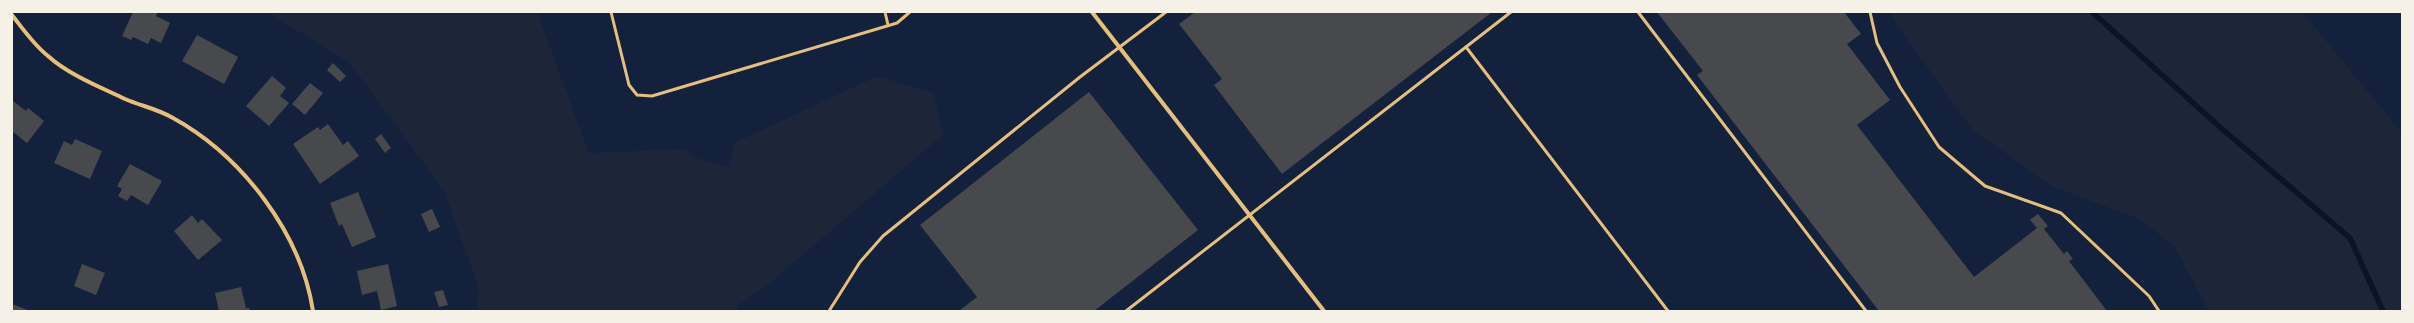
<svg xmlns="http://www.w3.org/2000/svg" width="2414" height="323" viewBox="0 0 2414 323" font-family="Mulish,sans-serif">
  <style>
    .green { fill: #1d2539 }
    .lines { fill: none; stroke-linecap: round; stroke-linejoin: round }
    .stream { stroke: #0b132b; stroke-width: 5.5 }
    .building { fill: #48494c }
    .service { stroke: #e5c07b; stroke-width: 3 }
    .minor { stroke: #e5c07b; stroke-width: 4 }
  </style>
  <rect width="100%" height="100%" fill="#14213d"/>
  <g class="green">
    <path d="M267,12H537L589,153L685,149L696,158L729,168L734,143L877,76L934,93L943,135L772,281L736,307L738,311H477L478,286L444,191L350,63Z"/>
    <path d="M1891,12H2306L2304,14L2402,133V311H2209L2174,246L2139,219L2051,186L1972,129L1893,20Z"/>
  </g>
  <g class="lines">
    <path class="stream" d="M2092,12L2221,128L2350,238L2383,311"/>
  </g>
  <g class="building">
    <path d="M133,12H158L156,16L170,23L161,43L151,38L148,44L133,37L131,40L122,36Z"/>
    <path d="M1195,12H1492L1282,174L1214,85L1222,79L1179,24Z"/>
    <path d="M1657,12H1844L1861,34L1847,44L1890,100L1857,125L1974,277L2037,228L2030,220L2038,214L2048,226L2044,229L2064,254L2067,251L2073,259L2069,261L2107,311H1879L1697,75L1703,71Z"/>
    <path d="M197,35L238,57L224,84L182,61Z"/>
    <path d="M333,63L346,76L340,82L327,70Z"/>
    <path d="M272,76L286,88L280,96L289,103L269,126L246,106Z"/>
    <path d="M310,83L323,93L305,115L292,104Z"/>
    <path d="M1089,92L1198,230L1094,311H959L977,297L920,225Z"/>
    <path d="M13,101L26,111L28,108L44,121L27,143L12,131Z"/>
    <path d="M328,124L343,145L348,141L359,156L320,184L293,144L318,127L320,130Z"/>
    <path d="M381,134L391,148L385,153L375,139Z"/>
    <path d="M75,139L102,151L90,179L54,163L64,141L72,145Z"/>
    <path d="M130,164L162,181L148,205L131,195L127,201L118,196L122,189L117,186Z"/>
    <path d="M358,192L376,237L352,247L342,224L339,226L330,203Z"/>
    <path d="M432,209L440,227L429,232L421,214Z"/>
    <path d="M192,215L198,223L202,219L222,240L198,260L174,231Z"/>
    <path d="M82,264L105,273L96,295L74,286Z"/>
    <path d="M388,264L397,306L381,310L377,291L362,295L357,271Z"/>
    <path d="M241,287L246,308H249L250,311H219L215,293Z"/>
    <path d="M443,290L448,305L439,307L434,292Z"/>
    <path d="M12,304L30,311H12Z"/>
  </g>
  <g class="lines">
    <g class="service">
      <path d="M611,12L629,85L637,95L652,96L897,23L910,12"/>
      <path d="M885,12L888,25"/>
      <path d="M1638,12L1866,311"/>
      <path d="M1870,12L1877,43L1900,87L1939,147L1985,186L2061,213L2149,296L2159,311"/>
      <path d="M1466,47L1668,311"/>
      <path d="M829,311L860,262L883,236L1080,77L1166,12"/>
      <path d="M1126,311L1511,12"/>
    </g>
    <g class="minor">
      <path d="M1092,12L1324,311"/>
      <path d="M12,15C23,29 34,45 48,56C69,75 100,87 125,99C141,106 158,109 173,118C242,156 301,233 313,311"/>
    </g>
  </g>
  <rect width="2414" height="323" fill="none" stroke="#f6f1e7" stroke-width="26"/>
</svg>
